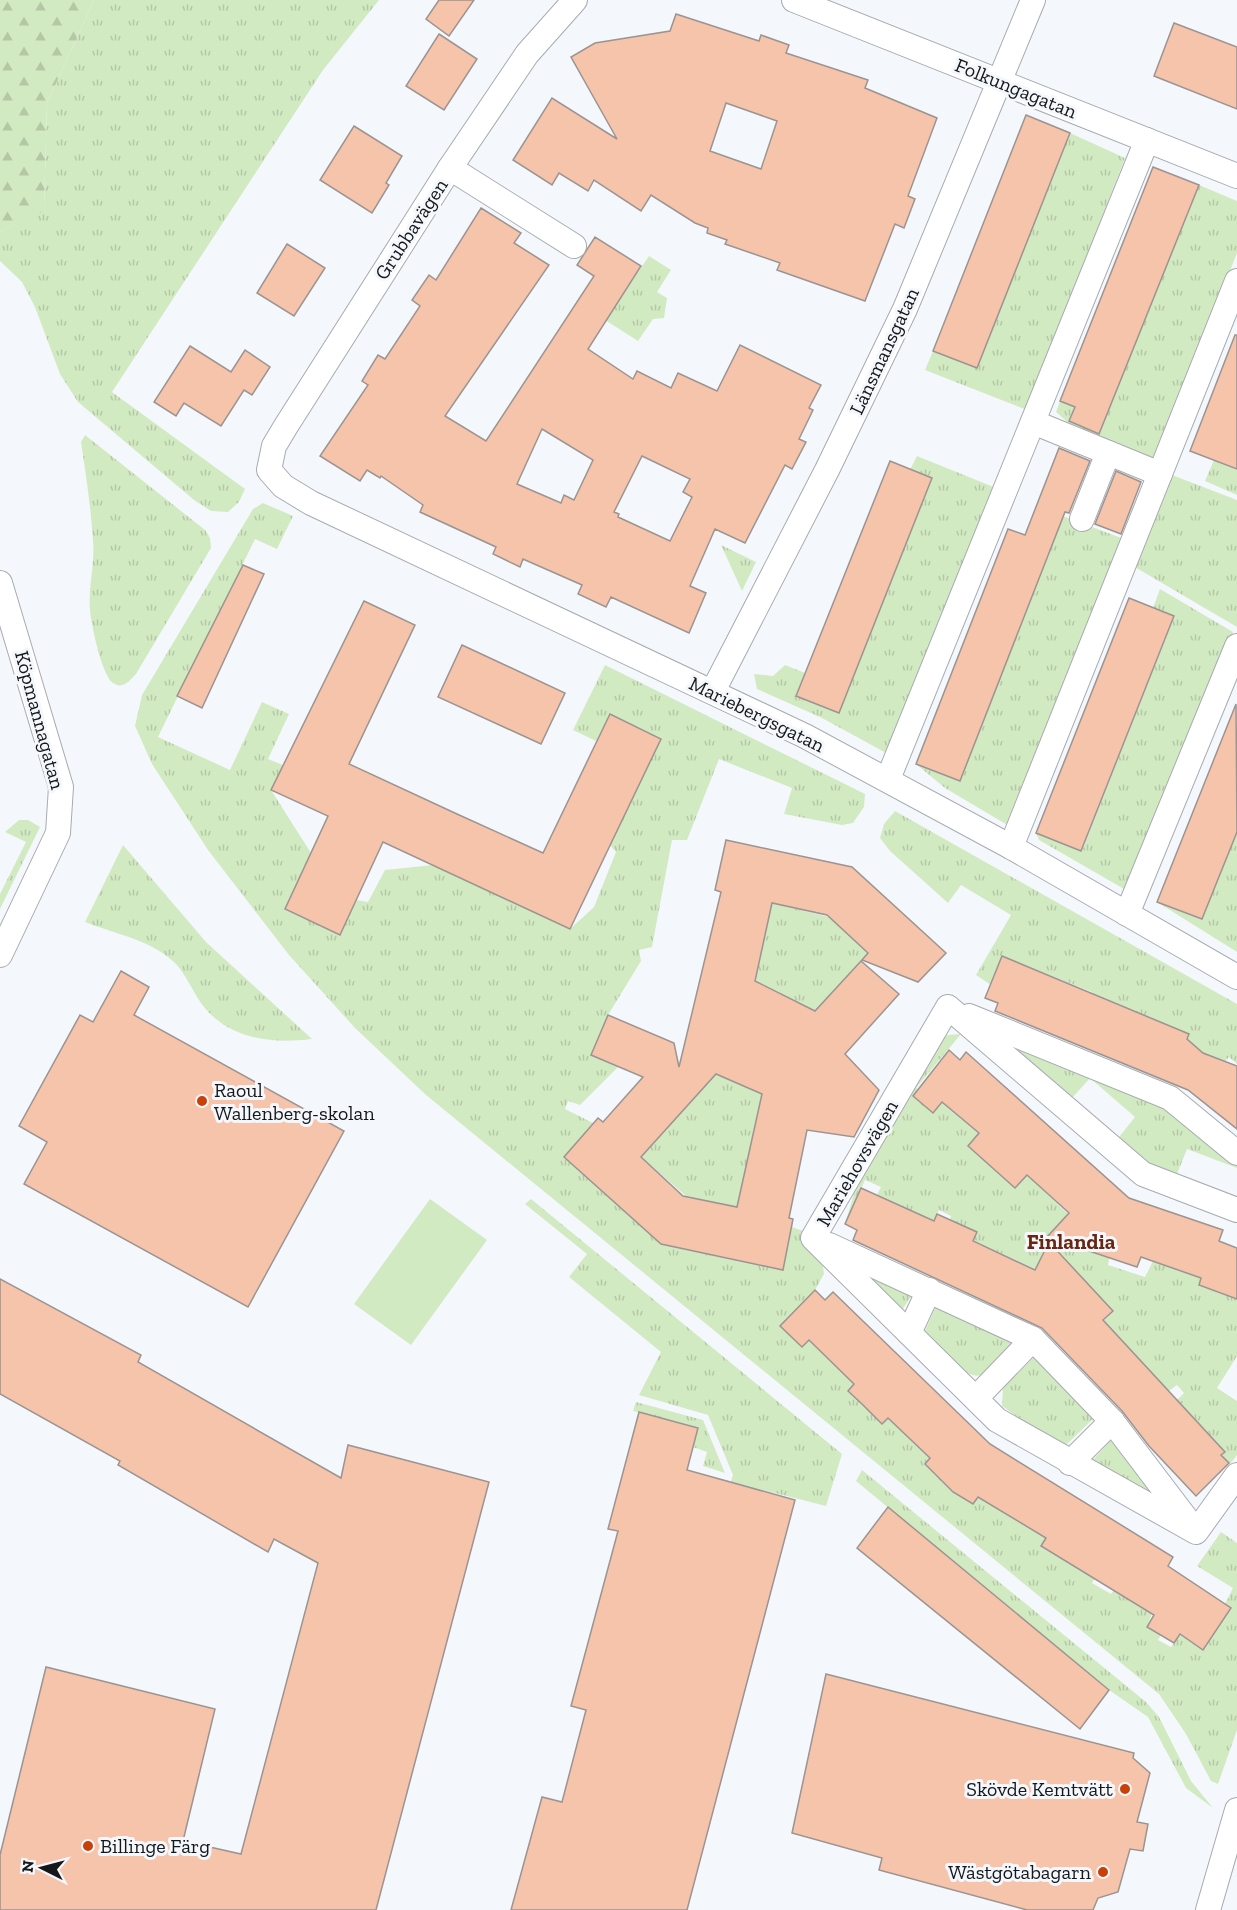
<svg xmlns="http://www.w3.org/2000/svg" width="1237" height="1910" viewBox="0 0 1237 1910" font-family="'Zilla Slab',serif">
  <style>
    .grass { fill: url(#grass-tufts) }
    .forest { fill: url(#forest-firs) }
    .pitch { fill: #d2eac2 }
    .building { fill: #f6c3ab; stroke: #9b9491; stroke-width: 1.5; fill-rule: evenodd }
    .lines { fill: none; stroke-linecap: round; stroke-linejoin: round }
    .street-casing { stroke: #a7abb0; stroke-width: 26 }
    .street { stroke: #fff; stroke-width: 24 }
    .poi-dot { fill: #c74108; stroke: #f4f8fd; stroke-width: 2 }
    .labels { text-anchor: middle; stroke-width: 6; stroke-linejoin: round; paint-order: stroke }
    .street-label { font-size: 20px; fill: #161719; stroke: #f4f8fd }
    .poi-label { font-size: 20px; fill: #161719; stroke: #f4f8fd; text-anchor: start }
    .neighbourhood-label { font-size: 21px; font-weight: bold; fill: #692711; stroke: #f4f8fd }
  </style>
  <defs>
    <pattern id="grass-tufts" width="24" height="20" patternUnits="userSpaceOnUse" patternTransform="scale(1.5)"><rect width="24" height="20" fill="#d2eac2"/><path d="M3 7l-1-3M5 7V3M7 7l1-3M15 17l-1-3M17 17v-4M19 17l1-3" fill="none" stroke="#b4c8a6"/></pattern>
    <pattern id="forest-firs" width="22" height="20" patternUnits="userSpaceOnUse" patternTransform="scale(1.5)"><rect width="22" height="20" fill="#d2eac2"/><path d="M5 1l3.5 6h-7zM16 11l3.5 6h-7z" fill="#b4c8a6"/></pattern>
  </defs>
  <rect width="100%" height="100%" fill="#f4f8fd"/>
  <g class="grass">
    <path d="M94,0H379L323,70L112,392L245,489L239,502L228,512L211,511L194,500L78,402L60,374L35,307L22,282L0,261V232L44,210L47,103Z"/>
    <path d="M1070,133L1125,158L1027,410L925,370L933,351L977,368Z"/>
    <path d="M1199,185L1237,201V253L1156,460L1073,427L1056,412L1060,401L1105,419Z"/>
    <path d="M649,256L671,270L657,292L667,298L664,318L653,319L638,341L605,320Z"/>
    <path d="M85,435L205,530L210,538L211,548L136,674C130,680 123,690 113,683C102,676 91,624 90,610C88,587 95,564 93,542C91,508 86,475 81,442Z"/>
    <path d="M917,456L996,488L888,754L822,718L757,689L754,674L773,676L785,665L805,673Z"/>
    <path d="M1237,457V495L1205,481L1214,460L1233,468Z"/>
    <path d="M1172,475L1237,500V627L1133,566Z"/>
    <path d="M263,503L293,516L277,549L255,539L158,737L230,770L262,702L289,714L268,759L283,765L271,790L311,853L286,909L340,935L356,900L368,902L385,870L433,865L570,929L594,907L616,852L610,845V714L596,741L573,730L605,665L865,794L864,807L853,823L842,825L784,814L792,788L719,759L687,840H672L652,947L639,950L641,961L608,1015L591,1055L618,1067L580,1105L568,1101L565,1109L593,1123L646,1230L675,1247L783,1270L792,1227L809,1233L803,1245L822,1259L824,1274L815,1290L809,1340L854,1384L862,1404L882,1423L888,1418L930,1458L925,1465L945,1484L978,1497L1046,1538L1041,1547L1073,1565L1099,1572L1092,1583L1111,1594L1118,1584L1152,1613L1147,1627L1161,1635L1158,1640L1171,1647L1180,1634L1204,1649L1231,1608L1225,1604L1233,1588L1197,1566L1221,1532L1237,1543V1730L1218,1784L1211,1781L1186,1734L1159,1694L426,1095L355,1028L289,955L208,850L152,764L135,726L142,695L253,509Z"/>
    <path d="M1044,509L1124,539L1009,826L945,788L916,764L960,781L1052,546Z"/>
    <path d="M721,545L756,562L742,591Z"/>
    <path d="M1160,589L1233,632L1131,893L1039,840L1036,833L1082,851L1174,617L1153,608Z"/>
    <path d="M895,811L1237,1004V1064L1229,1057L1221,1067L1184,1045L1188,1034L1086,1008L1092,992L1002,956L991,985L976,975L1011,915L961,885L948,903L890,851L880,838L884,824Z"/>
    <path d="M19,820H28L40,827L0,909V894L26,842L5,832Z"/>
    <path d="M1237,831V952L1157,902L1202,919Z"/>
    <path d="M123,845L206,942L312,1039C270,1044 227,1039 201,1003C192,990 186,975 176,964C152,940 115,934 85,922Z"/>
    <path d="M772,903L829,917L868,953L793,1035L795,1001L774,990L748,1013Z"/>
    <path d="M961,1034L916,1088L928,1098L933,1113L942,1102L979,1133L968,1146L1027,1175L1110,1254L1108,1265L1145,1277L1153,1261L1201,1278L1199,1286L1232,1297L1237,1291V1356L1217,1388L1237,1401V1455L1230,1464L1221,1455L1225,1451L1177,1400L1184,1393L1177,1385L1169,1391L1103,1321L1113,1311L1101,1298L973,1241L977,1232L950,1220L951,1216L939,1210L934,1221L877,1195L881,1187L865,1180L845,1224L859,1177L936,1042L948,1035Z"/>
    <path d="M1005,1039L1171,1105L1237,1157V1168L1187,1149L1177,1174L1145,1163L1119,1137L1135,1117L1090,1078L1073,1097Z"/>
    <path d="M716,1074L762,1094L737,1207L686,1196L641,1157Z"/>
    <path d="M531,1199L842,1454L826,1506L731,1482L733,1475L708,1415L639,1395L661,1352L569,1277L587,1254L525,1204Z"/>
    <path d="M854,1265L914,1292L902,1310Z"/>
    <path d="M938,1302L1017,1339C1007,1350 996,1368 984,1374C966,1384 936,1346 924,1333Z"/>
    <path d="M1035,1356L1093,1419L1067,1444L1052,1442L1002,1406L1003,1388Z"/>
    <path d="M636,1402L703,1420L725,1473L703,1466L707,1452L693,1447L698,1428L633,1411Z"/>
    <path d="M1114,1437L1159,1502L1091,1462Z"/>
    <path d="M862,1470L1146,1702L1159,1717L1191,1781L1213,1808L1186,1788L1148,1717L1109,1690L856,1481Z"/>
  </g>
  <path class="forest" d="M0,0H94L47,103L44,211L0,232Z"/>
  <path class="pitch" d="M430,1199L487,1240L411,1345L354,1304Z"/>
  <g class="building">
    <path d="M439,0H474L449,36L426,19Z"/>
    <path d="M676,14L759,41L761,35L789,45L786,53L868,80L865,88L937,118L908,196L915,199L904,228L895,224L865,301L777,270L780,263L725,244L727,240L707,233L708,228L695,223L651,195L641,211L594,180L588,191L559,173L552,185L513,160L552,98L617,139L571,57L595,43L670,31ZM726,103L777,121L761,169L710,151Z"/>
    <path d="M1174,23L1237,47V109L1154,76Z"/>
    <path d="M439,34L477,59L444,110L406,86Z"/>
    <path d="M1026,115L1070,133L977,368L933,351Z"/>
    <path d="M354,126L402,156L386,183L389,185L372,213L320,180Z"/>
    <path d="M1153,167L1199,185L1099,434L1069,421L1075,407L1060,401Z"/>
    <path d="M481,208L521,233L514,243L549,265L445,416L486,441L594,276L577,265L595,237L641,266L588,349L633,379L637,371L671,388L678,373L717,391L740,345L821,385L809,408L813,410L799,439L806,442L792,469L785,465L745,543L715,529L690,586L706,593L689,633L611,597L606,607L578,594L582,585L523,559L520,567L493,554L496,547L420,512L423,505L381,476L380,478L367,470L360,481L320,456L368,385L362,381L378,355L385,359L420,306L412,300L429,275L436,280ZM542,429L593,460L574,500L564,495L561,503L517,484ZM642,456L690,479L683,492L692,497L670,541L618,517L619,514L614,512Z"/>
    <path d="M287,244L325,268L294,316L257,293Z"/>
    <path d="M1235,335H1237V469L1190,451Z"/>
    <path d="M190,346L231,372L245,350L270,367L252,395L244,390L221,426L184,403L176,416L154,402Z"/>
    <path d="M1059,448L1090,461L1069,513L1065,512L960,781L916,764L1008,529L1025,535Z"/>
    <path d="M890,461L932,478L839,713L796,696Z"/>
    <path d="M1116,471L1141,482L1121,534L1095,524Z"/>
    <path d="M243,565L264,574L202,708L177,696Z"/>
    <path d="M1129,598L1174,616L1081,851L1036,833Z"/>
    <path d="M364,601L415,625L349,764L457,814L543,853L610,714L661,739L570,929L383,842L340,935L285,909L328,816L271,790Z"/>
    <path d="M462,645L565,693L541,744L438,697Z"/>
    <path d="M1236,704L1237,832L1202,919L1157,902Z"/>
    <path d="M726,840L852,867L946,953L918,982L862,960L868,953L827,915L772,903L755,981L815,1011L861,961L899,994L845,1054L879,1090L854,1137L807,1130L789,1218L793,1219L783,1270L661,1244L564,1157L598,1118L603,1122L643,1077L591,1055L608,1015L674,1043L679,1067L721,892L715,890ZM716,1074L762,1094L737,1207L683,1196L641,1157Z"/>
    <path d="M1002,956L1189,1034L1187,1039L1203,1053L1237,1066V1129L1188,1090L995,1011L998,1003L985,998Z"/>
    <path d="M121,971L149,987L134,1015L344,1131L248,1307L24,1184L47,1142L19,1126L80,1015L93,1022Z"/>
    <path d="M949,1050L960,1060L966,1052L1129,1198L1223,1230L1219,1241L1237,1248V1299L1199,1285L1201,1278L1141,1257L1137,1267L1047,1237L1069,1213L1027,1175L1015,1188L968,1146L979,1133L942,1102L933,1113L913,1096Z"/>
    <path d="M861,1188L934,1221L937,1214L977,1232L973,1241L1035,1270L1049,1242L1113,1311L1103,1320L1225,1452L1221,1455L1229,1463L1196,1496L1149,1446L1122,1411L1042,1328L853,1240L857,1230L845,1224Z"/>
    <path d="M0,1279L141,1355L138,1362L341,1478L348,1445L489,1482L376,1910H0V1855L46,1667L215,1709L183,1841L241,1854L318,1563L274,1539L268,1552L118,1465L120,1461L0,1394Z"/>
    <path d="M815,1290L825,1300L833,1292L990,1444L1173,1557L1168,1566L1231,1608L1203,1650L1180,1634L1174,1643L1147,1627L1154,1615L1041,1546L1046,1538L978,1497L973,1504L953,1492L925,1464L930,1458L888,1418L882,1424L862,1404L848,1391L854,1384L809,1340L802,1347L780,1326Z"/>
    <path d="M639,1412L698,1428L687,1470L795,1500L687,1910H511L542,1797L562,1802L586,1710L571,1706L618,1531L608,1529Z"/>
    <path d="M888,1507L1109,1690L1080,1729L857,1548Z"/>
    <path d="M826,1674L1134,1753L1133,1758L1150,1773L1137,1822L1148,1824L1143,1851L1130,1849L1118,1892L1098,1898L1093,1910H1027L879,1870L882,1858L792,1833Z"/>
  </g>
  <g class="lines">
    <g class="street-casing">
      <g id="street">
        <path d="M575,0L527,54L450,168L286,426L274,446L269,470L283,486L311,503L805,736L1011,847L1237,977"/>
        <path d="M794,0L1237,176"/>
        <path d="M450,168L574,246"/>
        <path d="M1033,422L1160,474"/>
        <path d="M1082,519L1108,453"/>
        <path d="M0,583L61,787L58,833L0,955"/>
        <path d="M713,691L827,470L905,309L1033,0"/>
        <path d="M888,779L1147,140"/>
        <path d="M1011,847L1237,281"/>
        <path d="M1127,914L1237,646"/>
        <path d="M969,1016L1170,1098L1237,1153"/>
        <path d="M1237,1210L1143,1174L948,1007L813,1238L997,1420L1196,1532L1237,1475"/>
        <path d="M829,1245L1033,1339L1112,1421L1191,1525"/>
        <path d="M909,1333L929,1290"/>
        <path d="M977,1397L1033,1339"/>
        <path d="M1070,1463L1112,1421"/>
        <path d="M1208,1910L1237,1810"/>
      </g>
    </g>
    <use href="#street" class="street"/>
  </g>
  <g class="poi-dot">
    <circle cx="202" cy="1101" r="6"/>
    <circle cx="1125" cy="1789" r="6"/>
    <circle cx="88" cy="1846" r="6"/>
    <circle cx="1103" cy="1872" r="6"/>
  </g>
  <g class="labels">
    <g class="street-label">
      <text transform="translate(1016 88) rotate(22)" y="7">Folkungagatan</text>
      <text transform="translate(411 229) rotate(-57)" y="7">Grubbavägen</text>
      <text transform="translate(884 351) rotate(-65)" y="7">Länsmansgatan</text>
      <text transform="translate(757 714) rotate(26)" y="7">Mariebergsgatan</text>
      <text transform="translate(40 720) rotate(75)" y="7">Köpmannagatan</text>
      <text transform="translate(857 1163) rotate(-60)" y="7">Mariehovsvägen</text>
    </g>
    <g class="poi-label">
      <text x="214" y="1097">Raoul<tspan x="214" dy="23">Wallenberg-skolan</tspan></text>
      <text x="1113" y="1796" text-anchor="end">Skövde Kemtvätt</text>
      <text x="100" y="1853">Billinge Färg</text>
      <text x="1091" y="1879" text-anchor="end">Wästgötabagarn</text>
    </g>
    <g class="neighbourhood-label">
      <text x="1071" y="1249">Finlandia</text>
    </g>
  </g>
  <g transform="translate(42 1868) rotate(276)" stroke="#f4f8fd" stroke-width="4.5" paint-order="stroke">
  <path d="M0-4.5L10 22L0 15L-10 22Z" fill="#161719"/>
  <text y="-9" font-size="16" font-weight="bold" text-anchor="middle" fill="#161719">N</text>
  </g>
</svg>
